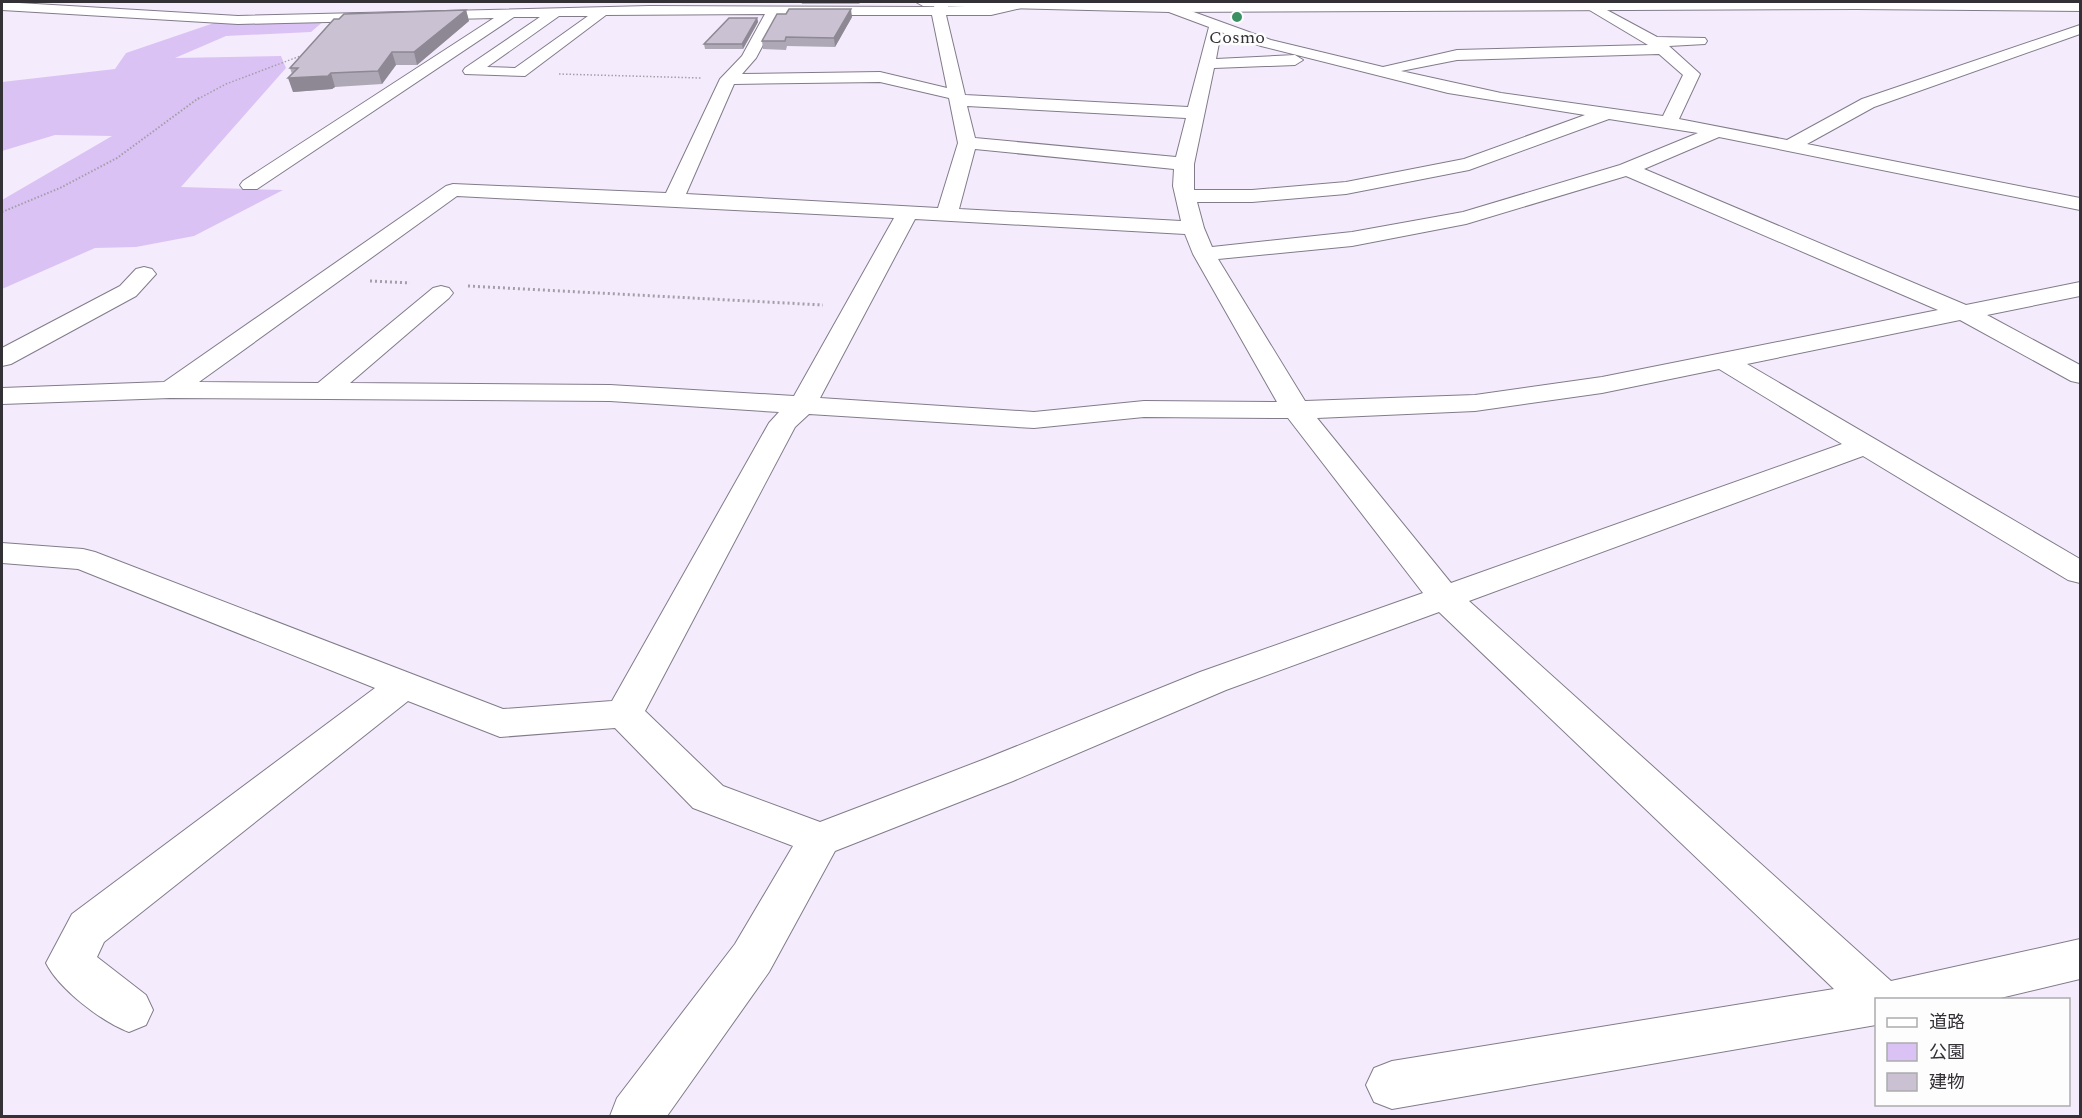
<svg xmlns="http://www.w3.org/2000/svg" width="2082" height="1118" viewBox="0 0 2082 1118" font-family="Spectral,'Noto Sans JP',serif">
  <style>
    .green { fill: #dbc2f4 }
    .lines { fill: none; stroke-linecap: round; stroke-linejoin: round }
    .minor-casing { stroke: #827b8a; stroke-width: 2 }
    .major-casing { stroke: #827b8a; stroke-width: 2 }
    .path-far2 { stroke: #a49eaa; stroke-width: 1.5; stroke-dasharray: 1.5 2; stroke-linecap: butt }
    .path-far1 { stroke: #a49eaa; stroke-width: 2; stroke-dasharray: 1.5 2; stroke-linecap: butt }
    .path { stroke: #a49eaa; stroke-width: 3; stroke-dasharray: 2 3; stroke-linecap: butt }
    .minor { fill: #fff; fill-rule: evenodd }
    .major { fill: #fff; fill-rule: evenodd }
    .wall { fill: #aea7b5 }
    .shaded-wall { fill: #8d8893 }
    .building { fill: #cac2d2; stroke: #8d8893; stroke-width: 1.5 }
    .poi-dot { fill: #3c9164; stroke: #fdfdfd; stroke-width: 2 }
    .labels { text-anchor: middle; stroke-width: 5; stroke-linejoin: round; paint-order: stroke }
    .far-poi-label { font-size: 18px; fill: #333036; stroke: #fdfdfd }
  </style>
  <rect width="100%" height="100%" fill="#f4ecfc"/>
  <path class="green" d="M325,20L311,32L226,36L175,58L281,56L286,68L181,187L283,190L194,236L136,247L95,248L2,289V200L112,136L55,135L2,151V82L115,69L126,53L214,23Z"/>
  <g class="lines">
    <g class="minor-casing">
      <g id="minor">
        <path d="M2,2L238,16L649,6L934,7L936,2H948V7H991L1018,2L1023,5L1021,8L991,15H946L965,95L1188,107L1209,27L1150,5L1149,2H1166L1271,40L1383,67L1457,50L1648,45L1576,2H1592L1657,37L1705,38L1707,41L1705,44L1669,46L1700,74L1679,119L1787,140L1862,99L2080,25V34L1874,107L1807,144L2080,198V210L1719,137L1644,169L1966,305L2080,282V296L1987,315L2080,365V383L2071,381L1960,320L1747,364L2080,559V583L2068,580L1863,456L1469,601L1891,981L2080,939V979L1992,1000H1876V1025L1392,1109L1374,1102L1366,1085L1374,1068L1392,1061L1834,989L1439,612L1226,690L1013,781L835,851L769,972L667,1116H610L617,1098L735,944L793,846L693,808L615,728L500,737L408,701L104,942L97,957L146,995L153,1010L146,1025L129,1032C102,1022 59,989 46,963L72,914L375,688L78,569L2,563V543L83,549L95,552L503,709L612,701L769,423L779,412L610,401L170,398L2,404V388L164,382L446,186L453,184L666,193L720,79L742,56L765,14L606,15L525,76L465,74L463,71L465,68L540,17H514L257,189H243L240,185L243,181L494,18L238,24L2,10ZM779,15H932L947,88L880,72L742,74L756,58ZM559,16H588L515,68L487,67ZM1221,32L1261,46L1448,93L1585,115L1464,159L1346,182L1252,190H1194V164L1214,68L1295,65L1303,60L1295,55L1216,59ZM1659,54L1683,75L1663,116L1501,93L1401,71L1457,60ZM880,82L949,98L958,143L938,208L686,194L734,84ZM967,106L1186,118L1176,157L975,138ZM1609,119L1698,133L1620,165L1463,212L1352,232L1212,247L1204,228L1197,202H1252L1346,194L1469,170ZM975,149L1174,169L1173,186L1181,221L959,209ZM1626,176L1938,310L1602,377L1475,395L1305,401L1218,259L1352,246L1466,224ZM457,196L894,218L794,396L610,385L350,383L449,298L453,293L449,288L441,286L433,288L318,383L199,382ZM915,219L1185,234L1193,254L1277,402L1144,401L1034,412L820,398ZM1719,369L1842,444L1451,583L1317,418L1475,411L1602,393ZM809,414L1034,428L1144,417L1288,418L1423,593L1200,672L985,759L820,822L723,786L645,711L795,427Z"/>
        <path d="M144,267L152,269L156,274L136,296L11,364L2,366V348L120,286L136,269Z"/>
      </g>
    </g>
    <g class="major-casing">
      <path id="major" d="M916,2L2080,3V11L1857,9L1170,12L923,6Z"/>
    </g>
    <g class="path-far2">
      <path d="M559,74L701,78"/>
      <path d="M198,99L226,84L303,55"/>
    </g>
    <path class="path-far1" d="M2,212L60,188L117,158L200,97"/>
    <g class="path">
      <path d="M370,281L410,283"/>
      <path d="M468,286L823,305"/>
    </g>
    <use href="#minor" class="minor"/>
    <use href="#major" class="major"/>
  </g>
  <g class="wall">
    <path d="M801,2H861L859,4H802Z"/>
    <path d="M466,10L469,21L417,65H396L382,84L335,87L332,89L293,92L292,74L290,68Z"/>
    <path d="M852,17L835,47L787,46L786,50L763,49L762,41Z"/>
    <path d="M757,18L758,22L743,49H705L704,44Z"/>
  </g>
  <g class="shaded-wall">
    <path d="M851,9L852,17L835,47L834,38Z"/>
    <path d="M466,10L469,21L417,65L414,52Z"/>
    <path d="M757,18L758,22L743,49L742,44Z"/>
    <path d="M392,52L396,65L382,84L378,71Z"/>
    <path d="M331,73L335,87L332,89L293,92L288,78Z"/>
  </g>
  <g class="building">
    <path d="M789,9H851L834,38L786,37L785,41H762L777,14H786Z"/>
    <path d="M466,10L414,52H392L378,71L331,73L328,76L288,78L298,68H290L334,19H339L344,14Z"/>
    <path d="M729,18H757L742,44H704Z"/>
  </g>
  <circle class="poi-dot" cx="1237" cy="17" r="6"/>
  <g class="labels">
    <g class="far-poi-label">
      <text x="1237" y="43">Cosmo</text>
    </g>
  </g>
  <rect width="2082" height="1118" fill="none" stroke="#333036" stroke-width="6"/>
  <rect x="1875" y="998" width="195" height="108" fill="#fdfdfd" stroke="#acabad" stroke-width="1.5"/>
  <rect x="1887" y="1018" width="30" height="9" fill="#ffffff" stroke="#acabad" stroke-width="1.5"/>
  <text x="1929" y="1028" font-size="18" fill="#333036">道路</text>
  <rect x="1887" y="1043" width="30" height="18" fill="#dbc2f4" stroke="#acabad" stroke-width="1.5"/>
  <text x="1929" y="1058" font-size="18" fill="#333036">公園</text>
  <rect x="1887" y="1073" width="30" height="18" fill="#cac2d2" stroke="#acabad" stroke-width="1.5"/>
  <text x="1929" y="1088" font-size="18" fill="#333036">建物</text>
</svg>
